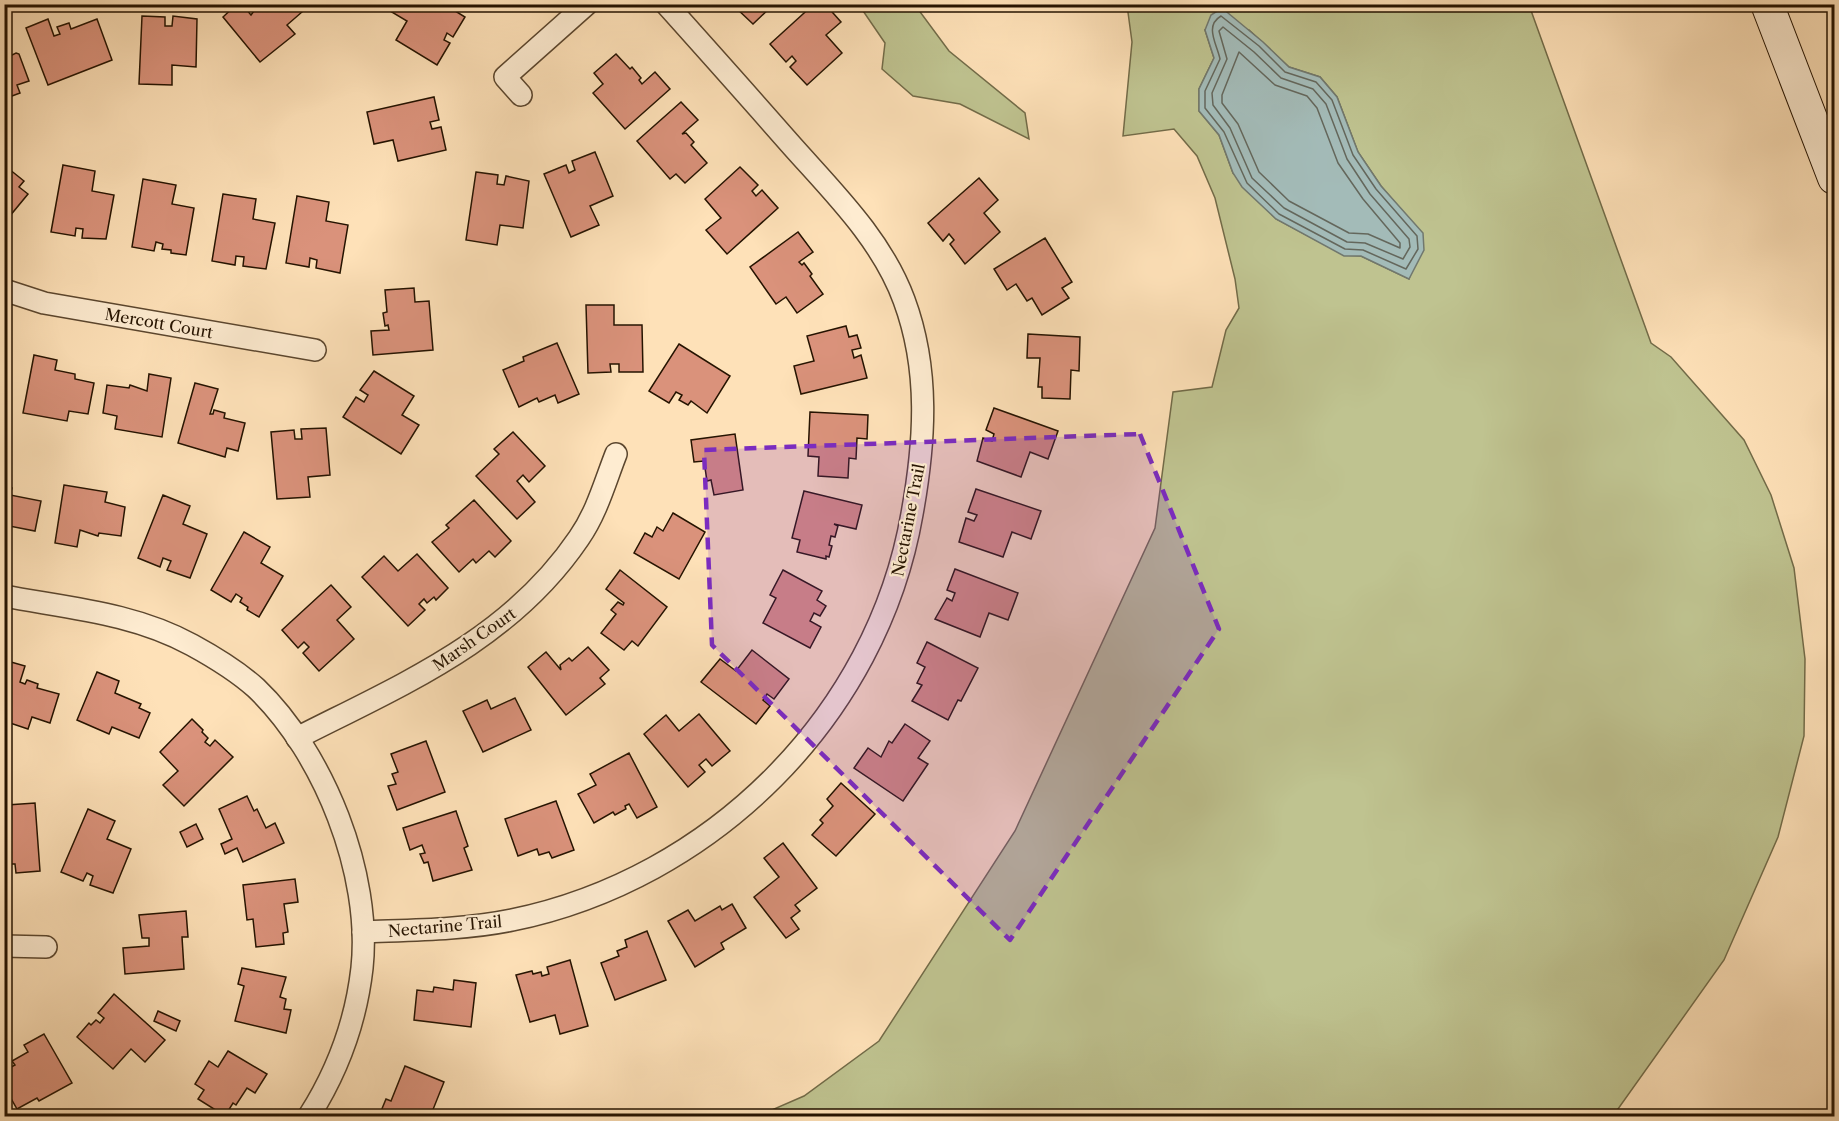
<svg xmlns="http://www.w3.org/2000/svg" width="1839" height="1121" viewBox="0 0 1839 1121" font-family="'Libre Caslon Text',serif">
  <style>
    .green { fill: #bfc390; stroke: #726b48; stroke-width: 1.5; fill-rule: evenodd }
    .water { fill: #a3bbb8; stroke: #71786e; stroke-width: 1.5 }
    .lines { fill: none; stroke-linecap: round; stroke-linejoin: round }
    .shore { stroke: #64675c; stroke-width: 1.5 }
    .building { fill: #da927b; stroke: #251300; stroke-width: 1.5 }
    .minor-casing { stroke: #5b462e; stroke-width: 24 }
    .secondary-casing { stroke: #251300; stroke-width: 34 }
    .minor { stroke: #feecd1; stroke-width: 21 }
    .secondary { stroke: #feecd1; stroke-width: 32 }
    .marked { fill: #7b2cbf; fill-opacity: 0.2; stroke: #7b2cbf; stroke-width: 4.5; stroke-dasharray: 12 8; stroke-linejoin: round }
    .labels { text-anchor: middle; stroke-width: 4.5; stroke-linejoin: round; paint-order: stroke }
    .street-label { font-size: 16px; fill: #251300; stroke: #feecd1 }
  </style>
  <rect width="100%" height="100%" fill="#fee1b8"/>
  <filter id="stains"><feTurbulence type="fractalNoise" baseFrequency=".00333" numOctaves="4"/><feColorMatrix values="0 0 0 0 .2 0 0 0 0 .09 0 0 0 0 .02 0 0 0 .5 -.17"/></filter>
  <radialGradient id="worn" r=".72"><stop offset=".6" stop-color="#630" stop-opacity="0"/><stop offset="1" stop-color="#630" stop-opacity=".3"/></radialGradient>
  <g class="green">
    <path d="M859,5H915L949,51L1025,113L1029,139L960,104L913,96L882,69L885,43Z"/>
    <path d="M1127,5H1529L1651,343L1671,357L1744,440L1771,495L1794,568L1805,659L1804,736L1778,837L1724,960L1613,1116H758L804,1096L879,1041L1015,831L1155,528L1173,392L1212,387L1226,330L1239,308L1235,279L1215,198L1197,156L1174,129L1123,136L1132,42ZM1205,30H1249L1289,67L1320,77L1337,97L1358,152L1381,186L1422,234L1409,279L1361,256L1344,255L1276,219L1233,173L1219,135L1199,111V89L1214,58Z"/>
  </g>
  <path class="water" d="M1222,8L1263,42L1289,67L1320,77L1337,97L1358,152L1381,186L1423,233L1424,250L1409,279L1361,256H1344L1276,219L1242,187L1233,173L1219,135L1199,111V89L1214,58L1205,30L1211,15Z"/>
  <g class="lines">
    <g class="shore">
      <path d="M1221,16L1259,46L1285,72L1316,82L1332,100L1353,155L1376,189L1417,236L1418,249L1406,269L1363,250L1345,249L1279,214L1247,183L1224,132L1205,108V91L1220,59C1217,44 1204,26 1221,16Z"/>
      <path d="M1223,27L1254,52L1281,78L1313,89L1326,104L1347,159L1370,194L1409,239L1410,247L1403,259L1365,243L1347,242L1284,208L1252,178L1230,128L1213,105L1212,93L1227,59L1219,31Z"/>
      <path d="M1239,52L1275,85L1307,96L1317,108L1338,163L1363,199L1400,243V248L1368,234L1349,233L1289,201L1259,172L1238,124L1222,103V95Z"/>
    </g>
  </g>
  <g class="building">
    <path d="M237,4H242L251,15L259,4H296L302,12L287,25L295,34L260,62L223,17Z"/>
    <path d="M393,4H444L465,17L453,37L447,33L444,40L450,43L437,65L396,40L407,21L390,11Z"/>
    <path d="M738,4H774L753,24L735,7Z"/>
    <path d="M814,4H825L841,22L826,35L842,53L807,85L790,67L796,61L792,56L786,62L770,44Z"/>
    <path d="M142,16L165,17V26H172L173,16L197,19L196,67L172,65V85L139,84Z"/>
    <path d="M48,19L54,36L60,34L57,27L69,23L71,29L97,19L112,60L48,85L26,28Z"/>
    <path d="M16,53L19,54L29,81L17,85L20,93L4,99V59Z"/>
    <path d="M616,54L630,69L632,67L641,78L639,80L642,84L655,72L670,89L625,129L593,93L603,84L594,73Z"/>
    <path d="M434,97L439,120L430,122L432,129L441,127L446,150L398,161L393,140L374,144L367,112Z"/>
    <path d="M681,102L698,120L682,134L686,133L694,142L691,145L707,163L685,183L676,174L670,179L637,141Z"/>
    <path d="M595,152L613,196L590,206L599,225L571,237L544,174L566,165L569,173L575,170L572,161Z"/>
    <path d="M4,165L24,181L19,187L28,194L9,217L4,215Z"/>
    <path d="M63,165L95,171L92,191L114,195L106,239L82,238L83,229L76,228L75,236L51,232Z"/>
    <path d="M740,167L758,185L752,191L756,196L762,190L778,208L727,254L706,230L721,218L705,199Z"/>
    <path d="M476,172L498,175L497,184L504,185L506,176L529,181L523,228L500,225L497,245L466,240Z"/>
    <path d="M979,178L998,200L984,213L1000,232L965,264L950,244L954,240L949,234L943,241L928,223Z"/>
    <path d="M143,179L176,185L172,204L194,208L186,255L171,253V250L162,249L163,244L156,242L154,251L132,247Z"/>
    <path d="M223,194L256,199L253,219L275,223L266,269L243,266L244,257L236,256L235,265L212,261Z"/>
    <path d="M297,196L329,202L326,221L348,225L340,273L316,268L317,260L310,258L309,267L286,263Z"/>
    <path d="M798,232L813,252L799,262L802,265L804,263L812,274L810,276L823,294L797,313L786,297L776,304L750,267Z"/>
    <path d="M1045,238L1072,282L1062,288L1069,298L1042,315L1032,298L1027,301L1016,284L1007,290L994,269Z"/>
    <path d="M414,288L415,302L429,301L433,350L373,355L371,331L389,330L388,325L385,326L383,313L387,312L385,290Z"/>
    <path d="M586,305H614V325H642L643,372H619V364H610L611,372L588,373Z"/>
    <path d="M846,326L849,337L857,335L861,348L852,350L854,358L861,355L867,378L801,394L794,366L814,361L807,336Z"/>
    <path d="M1028,334L1080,337L1079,371L1071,370L1070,399L1042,398V387H1038L1040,358H1027Z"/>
    <path d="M557,343L579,394L558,403L555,395L539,402L537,398L519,407L503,370L524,361L523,357Z"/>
    <path d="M679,344L730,376L707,413L691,401L688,405L679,400L682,395L676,392L669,403L649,391Z"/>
    <path d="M34,355L57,360L55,370L75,374V379L94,383L88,414L69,411L67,421L23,413Z"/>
    <path d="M374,371L414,396L402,415L419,425L401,454L343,417L356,397L364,402L368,395L360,390Z"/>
    <path d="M149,374L171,378L162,437L115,429L117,416L103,413L107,385L129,388L130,385L147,391Z"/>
    <path d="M195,383L218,389L210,414H213L214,410L225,413L224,418L245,423L238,451L227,448L225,457L178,443Z"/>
    <path d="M994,408L1058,431L1048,459L1030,452L1021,477L977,461L983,438L992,441L994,434L986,430Z"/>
    <path d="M810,412L868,415L867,439L857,438L856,459L849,458L848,478L818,476L819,457L808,456Z"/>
    <path d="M326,428L330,475L308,477L310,497L277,499L271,432L294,430L295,439H302L301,429Z"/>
    <path d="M513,432L545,466L529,482L523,475L517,481L535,502L517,519L476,476L499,454L494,449Z"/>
    <path d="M735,434L743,490L714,495L711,480L707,481L704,461L694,462L691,440Z"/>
    <path d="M64,485L107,492L105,502L125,507L121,536L99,533L98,536L80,530L77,547L55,543Z"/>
    <path d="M4,486L12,488L10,495L41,501L35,531L4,525Z"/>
    <path d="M976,489L1041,511L1031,539L1012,532L1003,557L959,542L966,518L974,521L977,515L968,512Z"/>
    <path d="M804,491L862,505L856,529L834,524L838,526L835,537L831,536L829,545L832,546L829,557L826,556V559L797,552L800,540L792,538Z"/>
    <path d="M163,495L190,506L183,524L207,534L190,578L167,570L171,561L163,558L160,567L138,558Z"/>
    <path d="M474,500L511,541L495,557L489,551L476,563L473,559L459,572L432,542L449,528L446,525Z"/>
    <path d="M673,513L705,532L679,579L634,553L645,533L652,537L657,527L663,531Z"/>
    <path d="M244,532L270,547L261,563L283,576L259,617L247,610L248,607L240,602L242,598L236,594L231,602L211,590Z"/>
    <path d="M417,554L448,588L436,600L434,597L427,603L424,599L419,604L425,610L408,626L362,577L384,556L398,571Z"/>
    <path d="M955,569L1018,593L1008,620L989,613L980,637L935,619L947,598L952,601L955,593L947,590Z"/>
    <path d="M620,570L667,607L638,646L632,641L624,650L601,633L616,614L611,610L618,602L623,605L624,603L606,589Z"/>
    <path d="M783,570L822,591L817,600L826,606L820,616L814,613L810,621L821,627L810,648L763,623L776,598L770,595Z"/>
    <path d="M331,585L351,607L337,620L354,639L319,671L303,653L309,647L304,642L298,648L282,630Z"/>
    <path d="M927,642L978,668L961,701L958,700L948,720L912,701L922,685L917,683L925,667L917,663Z"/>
    <path d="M588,647L609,670L600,678L605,684L566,715L528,667L546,652L561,670L560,665L569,658L572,661Z"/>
    <path d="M752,650L789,679L774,699L767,694L763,700L770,706L756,724L701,682L720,659L736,671Z"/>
    <path d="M4,660L25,666L20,682L25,684L27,680L38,684L37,688L59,694L50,723L32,717L28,729L4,721Z"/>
    <path d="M97,672L119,681L115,693L141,704L139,708L150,713L139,738L112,727L109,734L77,720Z"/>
    <path d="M515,698L531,730L483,752L463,711L487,700L491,709Z"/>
    <path d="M699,714L730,751L712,766L706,759L699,765L705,772L688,787L644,734L666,715L679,731Z"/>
    <path d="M192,719L203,730L202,732L208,738L205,742L210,746L215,740L233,757L184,806L163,785L178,771L160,752Z"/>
    <path d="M905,724L930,741L918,758L928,764L903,801L854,768L868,748L881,757L889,741L892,743Z"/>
    <path d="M426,741L445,792L397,810L388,786L396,784L392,774L398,772L391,754Z"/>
    <path d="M629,753L657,807L637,818L629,804L625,806L626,809L615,815L613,812L594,823L578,794L596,785L590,774Z"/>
    <path d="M841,783L875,814L836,856L812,835L823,823L820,820L833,806L827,799Z"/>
    <path d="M247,796L254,811L257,809L266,828L275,823L284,843L243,862L237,848L225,854L221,844L232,839L219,809Z"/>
    <path d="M556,801L574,850L552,858L549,852L539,855L537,849L518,856L505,819Z"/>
    <path d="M35,803L40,871L16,873L15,864H9V874H4V825L8,824L7,805Z"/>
    <path d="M88,809L115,821L107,839L131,849L113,893L90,885L93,876L87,873L83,881L61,872Z"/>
    <path d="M456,811L468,846L464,848L472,870L433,881L428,862L424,863L420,854L425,853L422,845L410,850L403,828Z"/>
    <path d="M196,824L203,839L187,847L180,832Z"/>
    <path d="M783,843L817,888L795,905L800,911L791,918L799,929L786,938L754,897L779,877L764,858Z"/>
    <path d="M295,879L298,902L284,904L288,932L283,933L284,944L256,947L253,919L247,920L243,885Z"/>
    <path d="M732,904L746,928L721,943L724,949L695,967L668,921L688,910L695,921L720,906L722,910Z"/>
    <path d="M186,911L188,937H182L184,969L125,974L123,948L149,946V938H142L139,915Z"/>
    <path d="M647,931L666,980L615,1000L601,963L619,956L617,951L627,947L625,940Z"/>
    <path d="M570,960L588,1026L560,1034L555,1015L530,1022L516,975L532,971L533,974L541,972L542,976L549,974L547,967Z"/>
    <path d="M242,968L286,977L280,997L286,999L284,1009L291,1010L286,1033L235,1021L244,986L238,984Z"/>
    <path d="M454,980L476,983L471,1027L414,1020L417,990L433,992L434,987L453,990Z"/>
    <path d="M114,994L165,1040L145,1062L131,1049L113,1069L77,1037L89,1023L91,1025L96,1020L100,1023L104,1018L98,1013Z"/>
    <path d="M158,1011L180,1021L176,1031L154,1021Z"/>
    <path d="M44,1034L72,1083L39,1101L37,1098L17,1109L4,1086V1071L15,1065L12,1061L28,1052L24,1045Z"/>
    <path d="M228,1051L267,1074L255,1093L247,1088L236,1105L233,1103L225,1116L198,1099L204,1090L195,1084L209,1061L218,1067Z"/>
    <path d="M405,1066L444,1082L432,1112L442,1116H379L386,1099L391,1101Z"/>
  </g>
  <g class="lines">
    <g class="minor-casing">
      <g id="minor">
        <path d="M521,95L505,77L587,4"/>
        <path d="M4,290L44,303L315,350"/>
        <path d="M4,596C68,608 134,613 192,645C214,657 237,671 256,688C324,753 372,874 362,968C356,1021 337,1072 309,1116"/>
        <path d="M297,738C403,684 510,640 579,538C597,512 605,482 616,454"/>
        <path d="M363,932C412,930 463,930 512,920C712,879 877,716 912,514C925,442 930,370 904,300C882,240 834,193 793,147C751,99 709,52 666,4"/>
        <path d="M4,946L46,947"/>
      </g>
    </g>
    <g class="secondary-casing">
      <path id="secondary" d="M1767,4L1834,178"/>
    </g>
    <use href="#minor" class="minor"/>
    <use href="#secondary" class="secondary"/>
  </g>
  <path class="marked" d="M1140,434L1219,629L1010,940L712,645L704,450Z"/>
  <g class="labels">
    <g class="street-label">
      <text transform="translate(159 323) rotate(10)" y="6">Mercott Court</text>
      <text transform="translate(908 520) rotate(-79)" y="6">Nectarine Trail</text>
      <text transform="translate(474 639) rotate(-35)" y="6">Marsh Court</text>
      <text transform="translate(445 926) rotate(-5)" y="6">Nectarine Trail</text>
    </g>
  </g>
  <rect width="1839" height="1121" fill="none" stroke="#fee1b8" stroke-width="24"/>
  <rect x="6" y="6" width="1827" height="1109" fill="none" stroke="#251300" stroke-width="3"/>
  <rect x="12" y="12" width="1815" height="1097" fill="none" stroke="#251300" stroke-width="1.5"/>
  <rect width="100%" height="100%" filter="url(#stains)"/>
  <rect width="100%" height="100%" fill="url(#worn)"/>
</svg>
